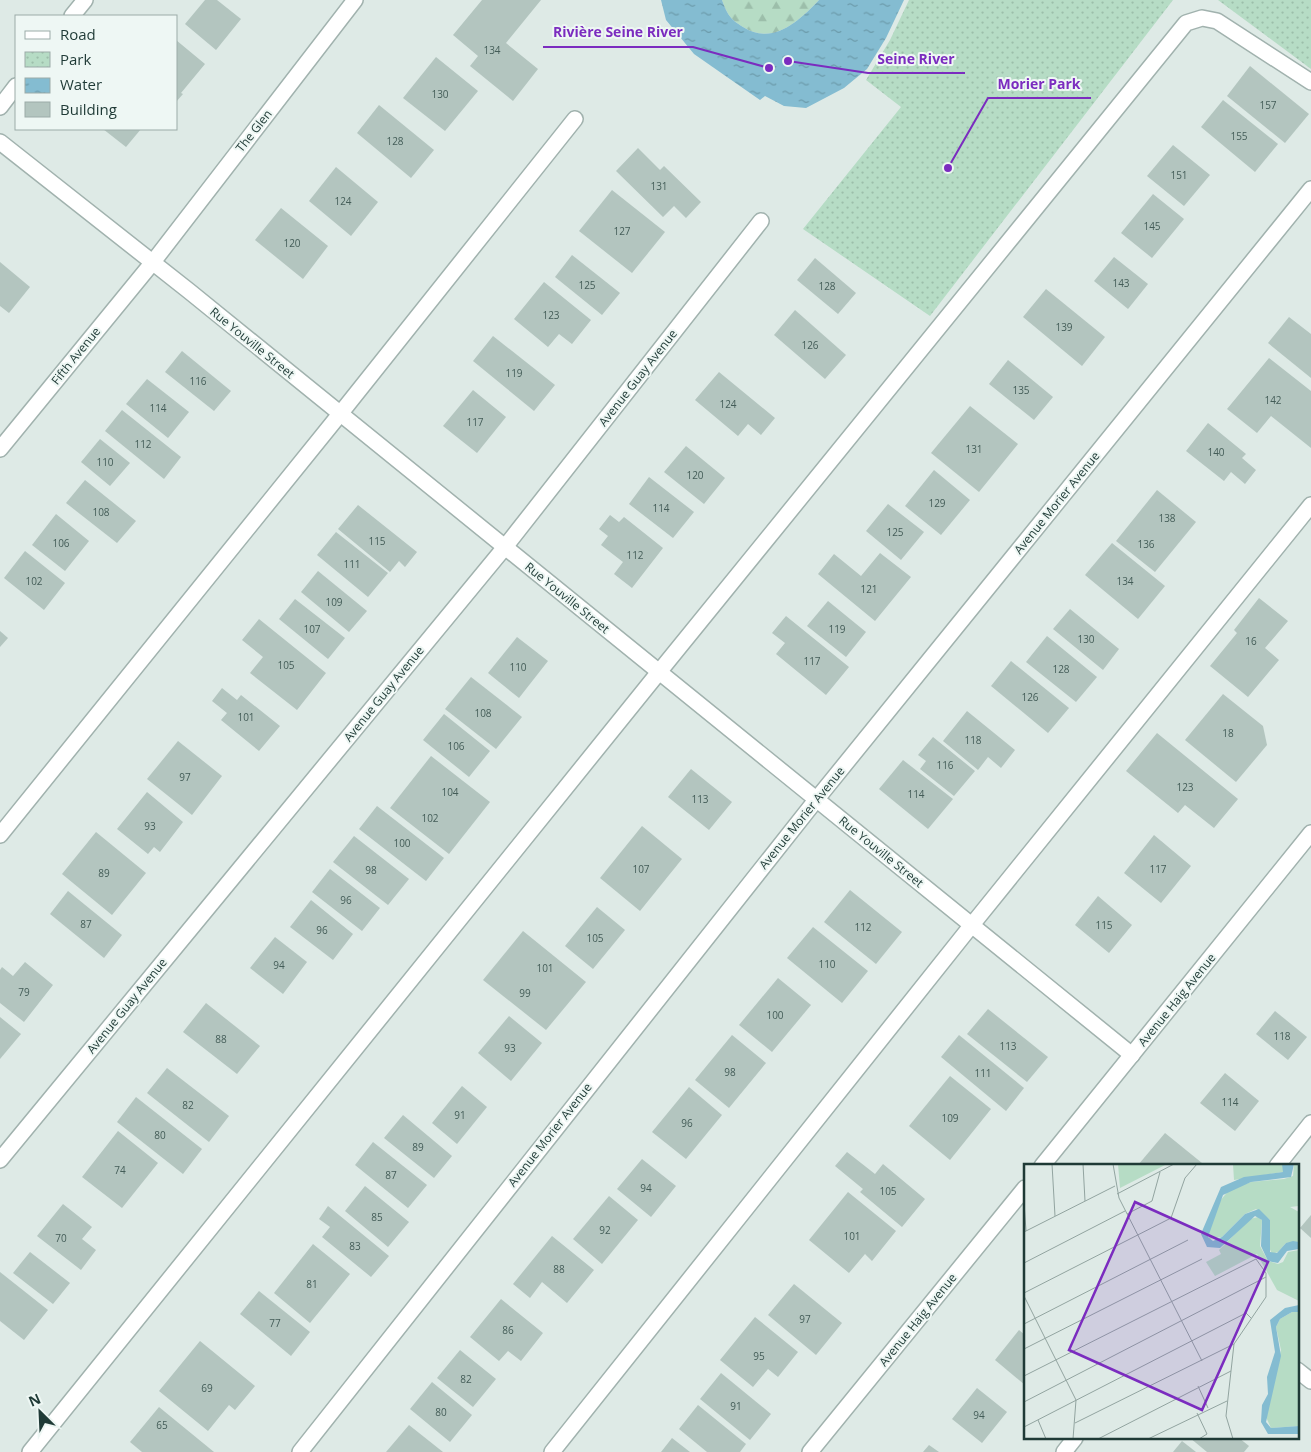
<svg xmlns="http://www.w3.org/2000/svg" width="1311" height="1452" viewBox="0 0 1311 1452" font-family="'Open Sans',sans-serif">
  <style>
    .forest { fill: url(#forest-firs) }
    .park { fill: url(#park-dots) }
    .water { fill: url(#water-ripples) }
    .building { fill: #b3c5bf }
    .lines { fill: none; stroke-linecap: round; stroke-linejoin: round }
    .lane-casing { stroke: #a1b2ae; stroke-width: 18 }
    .street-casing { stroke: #a1b2ae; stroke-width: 18 }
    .lane { stroke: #fff; stroke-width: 15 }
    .street { stroke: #fff; stroke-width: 15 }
    .labels { text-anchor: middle; stroke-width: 4; stroke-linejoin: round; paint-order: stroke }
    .number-label { font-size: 10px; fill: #445d58 }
    .street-label { font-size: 12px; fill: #1f3a36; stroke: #eef7f4 }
    .inset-road { fill: none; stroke: #92a4a0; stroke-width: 1 }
    .view { fill: #7b2cbf; fill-opacity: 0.15; stroke: #7b2cbf; stroke-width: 2.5 }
    .inset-edge { fill: none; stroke: #1f3a36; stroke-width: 2.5 }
    .leader { fill: none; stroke: #7b2cbf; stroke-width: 2 }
    .callout-dot { fill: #7b2cbf; stroke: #eef7f4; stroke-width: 2 }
    .callout-label { font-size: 14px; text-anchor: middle; font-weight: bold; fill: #7b2cbf; stroke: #eef7f4; stroke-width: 4; stroke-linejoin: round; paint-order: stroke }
  </style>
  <defs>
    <pattern id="forest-firs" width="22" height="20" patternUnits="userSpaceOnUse" patternTransform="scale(1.25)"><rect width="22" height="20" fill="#b6dcc5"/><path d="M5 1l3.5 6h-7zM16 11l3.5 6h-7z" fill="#9cbeaa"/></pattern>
    <pattern id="park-dots" width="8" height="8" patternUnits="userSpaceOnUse" patternTransform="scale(1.25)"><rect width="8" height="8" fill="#b6dcc5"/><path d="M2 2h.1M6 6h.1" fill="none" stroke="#9cbeaa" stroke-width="1.8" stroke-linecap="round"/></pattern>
    <pattern id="water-ripples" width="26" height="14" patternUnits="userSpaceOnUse" patternTransform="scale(1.25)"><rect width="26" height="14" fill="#84bcd1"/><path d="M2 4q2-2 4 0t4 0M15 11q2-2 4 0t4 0" fill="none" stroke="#6b9aaa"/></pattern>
  </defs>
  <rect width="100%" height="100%" fill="#deeae6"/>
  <path class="forest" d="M722,0H819C799,21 773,46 743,27C730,19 727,14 722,0Z"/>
  <g class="park">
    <path d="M909,0H1173L930,316L803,229L901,107L866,80L890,40Z"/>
    <path d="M1218,0H1311V69Z"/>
  </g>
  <path class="water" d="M661,0H722C727,14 730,19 743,27C773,46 799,21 819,0H904L886,38L867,69L844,88L806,108L784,106L765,96L760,100L694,54L666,20Z"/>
  <g class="building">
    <path d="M205,0H217L241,19L216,50L185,24Z"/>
    <path d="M482,0H541L506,43L538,69L513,101L470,66L478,56L453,35Z"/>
    <path d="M176,40L205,64L181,93L183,94L176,102Z"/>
    <path d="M436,57L478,91L445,131L403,98Z"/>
    <path d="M1250,66L1309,114L1285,143L1227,96Z"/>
    <path d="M1223,100L1278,144L1255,172L1201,127Z"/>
    <path d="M379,105L434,150L411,178L357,133Z"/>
    <path d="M103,129H141L126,147Z"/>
    <path d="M1173,145L1210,175L1184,206L1147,176Z"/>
    <path d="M638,148L660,170L664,166L701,202L686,218L674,206L663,217L616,171Z"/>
    <path d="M336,167L378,202L351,236L309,201Z"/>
    <path d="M612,190L665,232L632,273L579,231Z"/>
    <path d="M1153,194L1184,219L1152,258L1121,233Z"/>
    <path d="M281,208L328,246L303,279L255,240Z"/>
    <path d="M572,255L620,293L602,315L555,277Z"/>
    <path d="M1114,257L1148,284L1128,309L1094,281Z"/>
    <path d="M815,258L856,293L838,314L797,280Z"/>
    <path d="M0,262L30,287L9,313L0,306Z"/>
    <path d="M544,282L591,320L572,344L559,334L548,347L514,319Z"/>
    <path d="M1046,289L1105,337L1082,366L1023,317Z"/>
    <path d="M795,310L846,355L825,379L774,335Z"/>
    <path d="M1289,317L1311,334V378L1268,343Z"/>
    <path d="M493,336L555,385L534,411L473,361Z"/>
    <path d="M182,351L231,391L214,411L165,372Z"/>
    <path d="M1269,358L1311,391V448L1271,416L1257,433L1227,409Z"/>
    <path d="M1008,360L1053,397L1034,420L989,384Z"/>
    <path d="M719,372L775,418L761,435L748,424L738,436L695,400Z"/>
    <path d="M147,379L189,412L168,438L126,404Z"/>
    <path d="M473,390L506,417L477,453L443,426Z"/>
    <path d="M970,406L1018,444L979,492L931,453Z"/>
    <path d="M122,410L181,457L164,479L105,431Z"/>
    <path d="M1208,423L1246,454L1242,458L1256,470L1245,484L1231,472L1224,481L1186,451Z"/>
    <path d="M100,439L130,463L110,486L81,462Z"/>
    <path d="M686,446L725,478L704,504L664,472Z"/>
    <path d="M934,470L970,500L941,535L905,506Z"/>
    <path d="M649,477L694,512L673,538L629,504Z"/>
    <path d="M85,480L136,521L117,543L66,503Z"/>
    <path d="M1157,490L1196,522L1155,572L1116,541Z"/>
    <path d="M888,504L924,532L901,560L866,531Z"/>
    <path d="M358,505L417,552L405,567L399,561L390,572L338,529Z"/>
    <path d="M56,514L89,541L65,571L32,545Z"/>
    <path d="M610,515L619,522L624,517L663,548L632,588L614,574L623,562L601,545L608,536L599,529Z"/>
    <path d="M336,532L388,573L368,597L317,555Z"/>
    <path d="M1112,543L1165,586L1138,619L1085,575Z"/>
    <path d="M25,551L65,583L44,610L4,578Z"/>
    <path d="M880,553L911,577L875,621L818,574L834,554L861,576Z"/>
    <path d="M318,571L367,611L349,632L301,592Z"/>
    <path d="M1259,598L1288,621L1265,648L1279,660L1248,697L1210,666L1237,633L1234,630Z"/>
    <path d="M295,599L345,638L328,659L279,619Z"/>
    <path d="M828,601L866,632L846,657L807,626Z"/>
    <path d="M1070,609L1119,649L1103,670L1053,629Z"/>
    <path d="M786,616L849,667L826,695L776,654L785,643L772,633Z"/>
    <path d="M259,619L326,673L297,710L250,673L263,657L242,640Z"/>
    <path d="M0,631L8,638L0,647Z"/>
    <path d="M1047,636L1097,677L1076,702L1026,662Z"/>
    <path d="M517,637L548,661L519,698L488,673Z"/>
    <path d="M1011,661L1069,708L1048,733L991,686Z"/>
    <path d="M471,677L522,717L496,749L445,709Z"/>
    <path d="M222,688L237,700L241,695L280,726L259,751L221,720L227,713L212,701Z"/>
    <path d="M1223,694L1263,726L1267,745L1236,782L1185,740Z"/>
    <path d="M967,711L1015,750L1001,768L988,757L978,770L943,741Z"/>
    <path d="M444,714L490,751L469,777L423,740Z"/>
    <path d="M1157,733L1238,799L1214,828L1185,805L1178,813L1126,771Z"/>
    <path d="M933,737L975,771L954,796L920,769L926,761L918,755Z"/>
    <path d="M178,741L222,776L192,815L147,779Z"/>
    <path d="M431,756L490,802L449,854L390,808Z"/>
    <path d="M903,760L953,799L928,829L879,789Z"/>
    <path d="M691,769L732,802L709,830L668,797Z"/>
    <path d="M147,792L183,822L160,852L154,847L148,854L117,829Z"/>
    <path d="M377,806L444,858L426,881L359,829Z"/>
    <path d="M642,826L682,859L640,911L600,878Z"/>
    <path d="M96,832L146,873L112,915L62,874Z"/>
    <path d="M1154,835L1191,866L1161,903L1124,873Z"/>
    <path d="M354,836L409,879L388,905L333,862Z"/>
    <path d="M330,869L380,908L362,931L312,892Z"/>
    <path d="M850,890L902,932L876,964L824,922Z"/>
    <path d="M68,891L122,935L104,958L50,914Z"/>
    <path d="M1098,896L1132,925L1109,953L1075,925Z"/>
    <path d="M311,900L353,934L333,960L290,927Z"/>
    <path d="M597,907L625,930L593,969L565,946Z"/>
    <path d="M813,927L868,971L842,1003L787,958Z"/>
    <path d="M523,931L586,982L546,1030L483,980Z"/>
    <path d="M275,937L307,962L283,994L250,968Z"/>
    <path d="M25,962L53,985L24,1022L0,1003V970L2,967L13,976Z"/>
    <path d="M778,978L811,1005L772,1052L739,1025Z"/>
    <path d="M206,1003L260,1046L237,1074L183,1032Z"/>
    <path d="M988,1009L1048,1057L1027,1082L967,1034Z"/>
    <path d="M1275,1011L1307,1037L1288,1060L1256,1034Z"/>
    <path d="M509,1016L542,1043L511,1081L478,1053Z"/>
    <path d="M0,1017L21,1034L0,1059Z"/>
    <path d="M732,1035L766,1063L729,1108L695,1080Z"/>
    <path d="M959,1035L1024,1088L1006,1111L941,1057Z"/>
    <path d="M167,1068L229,1116L209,1142L147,1093Z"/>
    <path d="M1225,1073L1259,1101L1235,1131L1200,1103Z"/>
    <path d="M950,1076L991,1109L950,1160L909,1126Z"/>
    <path d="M462,1086L487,1107L457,1144L432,1123Z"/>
    <path d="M689,1087L722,1115L686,1159L652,1132Z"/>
    <path d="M136,1097L202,1149L183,1174L117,1122Z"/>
    <path d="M403,1115L452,1156L434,1178L384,1138Z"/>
    <path d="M118,1131L158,1163L122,1208L82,1177Z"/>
    <path d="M1165,1133L1202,1163L1199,1166H1140L1138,1165Z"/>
    <path d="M373,1142L427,1185L408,1208L355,1165Z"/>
    <path d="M847,1152L875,1174L883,1164L925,1199L902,1227L860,1192L863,1189L835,1166Z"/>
    <path d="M642,1159L676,1186L651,1217L617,1189Z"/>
    <path d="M365,1186L409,1222L388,1247L345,1211Z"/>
    <path d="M848,1192L896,1231L872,1261L865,1254L849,1273L809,1240Z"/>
    <path d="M609,1196L638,1220L602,1264L573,1239Z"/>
    <path d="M63,1204L92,1227L82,1239L96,1250L81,1270L37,1236Z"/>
    <path d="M328,1206L389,1256L371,1277L322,1237L330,1227L319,1219Z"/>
    <path d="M1311,1215V1238L1300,1228Z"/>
    <path d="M552,1236L594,1270L567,1303L542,1282L530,1298L513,1284Z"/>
    <path d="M313,1244L350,1274L310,1323L274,1293Z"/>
    <path d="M30,1252L70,1283L53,1304L13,1273Z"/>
    <path d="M0,1272L48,1310L24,1340L0,1321Z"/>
    <path d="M794,1284L842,1323L816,1355L768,1315Z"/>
    <path d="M259,1291L310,1332L291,1356L240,1314Z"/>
    <path d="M501,1299L543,1333L521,1361L508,1351L499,1361L470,1337Z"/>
    <path d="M755,1317L798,1352L778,1377L768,1369L753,1387L720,1360Z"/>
    <path d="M1019,1330L1025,1335V1385L995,1360Z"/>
    <path d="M200,1341L255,1386L235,1410L229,1405L208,1431L159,1391Z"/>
    <path d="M460,1350L496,1379L473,1407L437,1378Z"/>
    <path d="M721,1373L771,1414L750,1440L700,1399Z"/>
    <path d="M432,1382L472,1415L450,1442L410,1409Z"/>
    <path d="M977,1388L1007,1412L982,1443L952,1419Z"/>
    <path d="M698,1405L746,1444L740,1452H707L679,1429Z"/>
    <path d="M159,1407L214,1452H142L130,1442Z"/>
    <path d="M409,1425L443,1452H386Z"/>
    <path d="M672,1438L690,1452H661Z"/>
    <path d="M1190,1438H1239L1249,1446L1244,1452H1207Z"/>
    <path d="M1182,1441L1196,1452H1173Z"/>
    <path d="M929,1445L939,1452H923Z"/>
  </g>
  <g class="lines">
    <g class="lane-casing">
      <g id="lane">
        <path d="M72,16L85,0"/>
        <path d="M0,107L16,86"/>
        <path d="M0,835L340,414L575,119"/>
        <path d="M1277,1166L1311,1123"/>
        <path d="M1297,1370L1311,1381"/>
        <path d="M30,1452L659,672L1186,23L1202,18L1217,21L1311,82"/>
        <path d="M552,1452L971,926L1311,505"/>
        <path d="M1064,1452L1075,1438"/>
      </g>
    </g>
    <g class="street-casing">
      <g id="street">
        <path d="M0,142L189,291L1132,1055"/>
        <path d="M0,449L153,262L355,0"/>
        <path d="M0,1160L505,547L761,221"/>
        <path d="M1042,1166L1311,833"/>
        <path d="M300,1452L816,800L1311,189"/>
        <path d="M810,1452L1025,1188"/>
      </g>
    </g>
    <use href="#lane" class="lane"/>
    <use href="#street" class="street"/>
  </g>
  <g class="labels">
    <g class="number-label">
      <text x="492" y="54">134</text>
      <text x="440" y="98">130</text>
      <text x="1268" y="109">157</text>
      <text x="1239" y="140">155</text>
      <text x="395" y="145">128</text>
      <text x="1179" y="179">151</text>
      <text x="659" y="190">131</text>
      <text x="343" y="205">124</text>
      <text x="1152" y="230">145</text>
      <text x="622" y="235">127</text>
      <text x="292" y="247">120</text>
      <text x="1121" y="287">143</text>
      <text x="587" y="289">125</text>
      <text x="827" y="290">128</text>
      <text x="551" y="319">123</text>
      <text x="1064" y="331">139</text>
      <text x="810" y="349">126</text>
      <text x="514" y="377">119</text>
      <text x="198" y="385">116</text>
      <text x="1021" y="394">135</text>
      <text x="1273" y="404">142</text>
      <text x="728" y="408">124</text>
      <text x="158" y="412">114</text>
      <text x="475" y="426">117</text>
      <text x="143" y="448">112</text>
      <text x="974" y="453">131</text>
      <text x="1216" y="456">140</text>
      <text x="105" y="466">110</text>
      <text x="695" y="479">120</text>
      <text x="937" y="507">129</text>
      <text x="661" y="512">114</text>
      <text x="101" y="516">108</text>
      <text x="1167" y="522">138</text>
      <text x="895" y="536">125</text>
      <text x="377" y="545">115</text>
      <text x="61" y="547">106</text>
      <text x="1146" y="548">136</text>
      <text x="635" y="559">112</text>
      <text x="352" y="568">111</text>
      <text x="34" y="585">102</text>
      <text x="1125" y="585">134</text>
      <text x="869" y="593">121</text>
      <text x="334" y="606">109</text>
      <text x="312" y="633">107</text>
      <text x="837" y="633">119</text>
      <text x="1086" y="643">130</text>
      <text x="1251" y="645">16</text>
      <text x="812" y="665">117</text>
      <text x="286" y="669">105</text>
      <text x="518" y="671">110</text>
      <text x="1061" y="673">128</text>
      <text x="1030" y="701">126</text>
      <text x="483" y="717">108</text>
      <text x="246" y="721">101</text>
      <text x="1228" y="737">18</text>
      <text x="973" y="744">118</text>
      <text x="456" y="750">106</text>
      <text x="945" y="769">116</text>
      <text x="185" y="781">97</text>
      <text x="1185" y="791">123</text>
      <text x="450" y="796">104</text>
      <text x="916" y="798">114</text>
      <text x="700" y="803">113</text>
      <text x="430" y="822">102</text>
      <text x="150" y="830">93</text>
      <text x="402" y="847">100</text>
      <text x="641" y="873">107</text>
      <text x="1158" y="873">117</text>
      <text x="371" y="874">98</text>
      <text x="104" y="877">89</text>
      <text x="346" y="904">96</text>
      <text x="86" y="928">87</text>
      <text x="1104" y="929">115</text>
      <text x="863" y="931">112</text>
      <text x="322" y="934">96</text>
      <text x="595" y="942">105</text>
      <text x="827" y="968">110</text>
      <text x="279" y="969">94</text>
      <text x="545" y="972">101</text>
      <text x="24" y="996">79</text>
      <text x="525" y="997">99</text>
      <text x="775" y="1019">100</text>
      <text x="1282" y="1040">118</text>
      <text x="221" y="1043">88</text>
      <text x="1008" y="1050">113</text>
      <text x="510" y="1052">93</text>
      <text x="730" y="1076">98</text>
      <text x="983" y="1077">111</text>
      <text x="1230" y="1106">114</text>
      <text x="188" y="1109">82</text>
      <text x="460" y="1119">91</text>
      <text x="950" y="1122">109</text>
      <text x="687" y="1127">96</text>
      <text x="160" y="1139">80</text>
      <text x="418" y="1151">89</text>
      <text x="120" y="1174">74</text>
      <text x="391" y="1179">87</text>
      <text x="646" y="1192">94</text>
      <text x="888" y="1195">105</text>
      <text x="377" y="1221">85</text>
      <text x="605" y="1234">92</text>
      <text x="852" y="1240">101</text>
      <text x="61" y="1242">70</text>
      <text x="355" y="1250">83</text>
      <text x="559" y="1273">88</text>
      <text x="312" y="1288">81</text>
      <text x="805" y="1323">97</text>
      <text x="275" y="1327">77</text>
      <text x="508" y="1334">86</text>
      <text x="759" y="1360">95</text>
      <text x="466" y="1383">82</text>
      <text x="207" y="1392">69</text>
      <text x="736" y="1410">91</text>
      <text x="441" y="1416">80</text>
      <text x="979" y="1419">94</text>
      <text x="162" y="1429">65</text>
    </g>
    <g class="street-label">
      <text transform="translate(254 131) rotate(-52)" y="4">The Glen</text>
      <text transform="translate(252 343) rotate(39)" y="4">Rue Youville Street</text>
      <text transform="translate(76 356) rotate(-51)" y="4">Fifth Avenue</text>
      <text transform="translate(638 378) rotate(-52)" y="4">Avenue Guay Avenue</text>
      <text transform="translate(1057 503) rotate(-51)" y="4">Avenue Morier Avenue</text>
      <text transform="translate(567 598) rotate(39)" y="4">Rue Youville Street</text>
      <text transform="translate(384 694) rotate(-51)" y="4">Avenue Guay Avenue</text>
      <text transform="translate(802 818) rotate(-51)" y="4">Avenue Morier Avenue</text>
      <text transform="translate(881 852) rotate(39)" y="4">Rue Youville Street</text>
      <text transform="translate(1177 1000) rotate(-51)" y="4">Avenue Haig Avenue</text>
      <text transform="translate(127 1006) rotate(-51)" y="4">Avenue Guay Avenue</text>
      <text transform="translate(550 1135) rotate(-52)" y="4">Avenue Morier Avenue</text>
      <text transform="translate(918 1320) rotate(-51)" y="4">Avenue Haig Avenue</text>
    </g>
  </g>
  <g transform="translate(1024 1164)">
    <rect width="275" height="275" fill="#deeae6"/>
    <path d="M94,0H143L96,24Z" fill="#b6dcc5"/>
    <path d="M209,0H258L261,4L259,8L210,16ZM270,0H275V42L266,43L275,48V78L262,79L254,88L248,90L244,81L246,56L232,45L221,50L198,73L185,75V68L196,37L205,26L227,18L260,15L269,12ZM268,148H275V262L247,264L242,253L257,186L252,163L256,155Z" fill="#b6dcc5"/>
    <path d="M234,53L238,56L236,82L244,97L254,100L259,98L264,88L275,86V137L253,126L233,90L191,112L182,98L197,90L195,86L226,55Z" fill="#b6dcc5"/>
    <path d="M258,0H270L267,13L227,18L199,31L184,73L189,77L198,73L221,50L235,45L246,56V88L253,89L262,79L269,77L275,78V85L263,87L254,99L244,97L237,82L238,56L231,52L196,84L183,83L177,70L179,65L197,23L220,13L259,8ZM275,141V148H268L256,155L252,163L257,192L242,258L247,264L275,262V270H244L237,258L238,241L244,230L243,213L251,188L246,156L261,144Z" fill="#84bcd1"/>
    <path class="inset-road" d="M28,0L31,52M59,0L61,37M89,0L95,34L178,197M93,30L150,0M0,38L2,67M103,50L128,37L136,8M0,68L91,22M0,99L101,47M0,129L147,54L161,14L173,0M0,132L52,236L49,275M0,160L164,76M0,185L178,95M0,212L232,95L242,109V133L210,180L202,252L209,275M174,222L184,244M0,238L242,113M173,249L183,270L175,275M14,256L22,275M51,259L210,180M0,263L222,149L227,154M74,275L207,207M124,275L203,237"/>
    <path class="view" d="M111,38L244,98L178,246L45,186Z"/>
    <rect width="275" height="275" class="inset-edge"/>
  </g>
  <path class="leader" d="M769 68L693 47H543M788 61L868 73H965M948 168L988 98H1091"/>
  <g class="callout-dot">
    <circle cx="769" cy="68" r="5"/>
    <circle cx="788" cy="61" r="5"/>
    <circle cx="948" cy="168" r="5"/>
  </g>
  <g class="callout-label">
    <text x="618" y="37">Rivière Seine River</text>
    <text x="916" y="64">Seine River</text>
    <text x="1039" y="89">Morier Park</text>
  </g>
  <rect x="15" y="15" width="162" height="115" fill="#eef7f4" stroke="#9baba8"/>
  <rect x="25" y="31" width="25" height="8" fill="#ffffff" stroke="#9baba8"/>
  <text x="60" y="40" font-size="15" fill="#1f3a36">Road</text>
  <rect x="25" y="52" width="25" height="15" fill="url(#park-dots)" stroke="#9baba8"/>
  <text x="60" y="65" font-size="15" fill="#1f3a36">Park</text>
  <rect x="25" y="78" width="25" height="15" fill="url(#water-ripples)" stroke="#9baba8"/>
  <text x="60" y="90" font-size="15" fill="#1f3a36">Water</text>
  <rect x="25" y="102" width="25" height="15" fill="#b3c5bf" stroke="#9baba8"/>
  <text x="60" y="115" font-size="15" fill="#1f3a36">Building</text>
  <g transform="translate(40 1412) rotate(336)" stroke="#eef7f4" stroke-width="4" paint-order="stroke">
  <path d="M0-4L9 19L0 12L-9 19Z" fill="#1f3a36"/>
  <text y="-8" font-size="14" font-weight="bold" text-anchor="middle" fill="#1f3a36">N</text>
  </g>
</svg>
